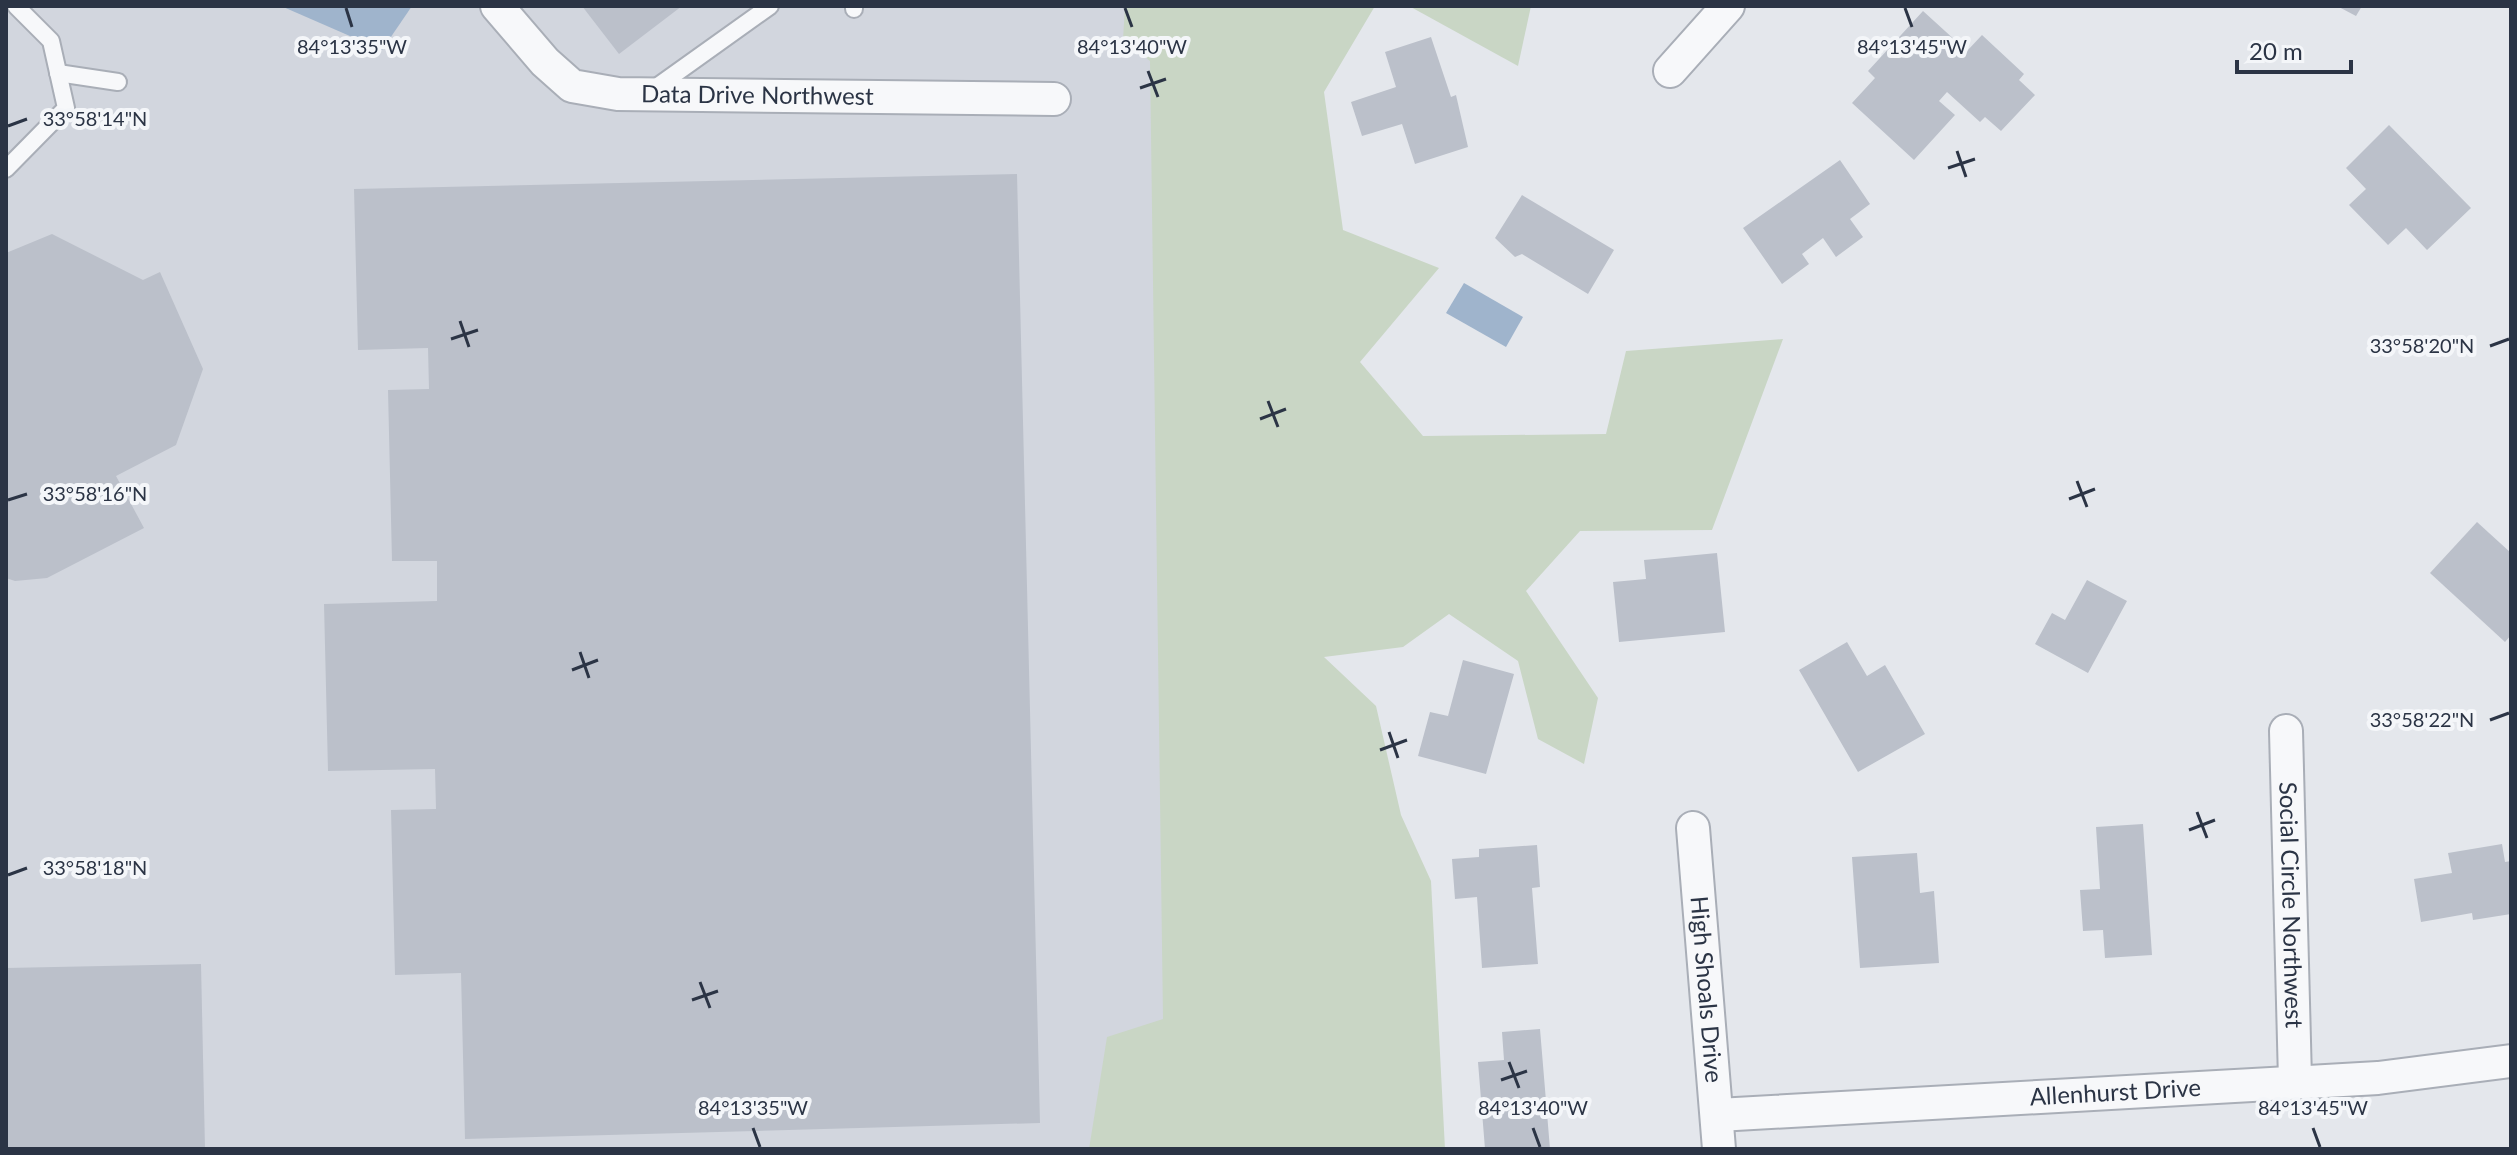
<svg xmlns="http://www.w3.org/2000/svg" width="2517" height="1155" viewBox="0 0 2517 1155" font-family="Lato,sans-serif">
  <style>
    .built { fill: #d2d6de }
    .green { fill: #c9d6c5 }
    .water { fill: #9fb4cc }
    .building { fill: #bbc0ca }
    .lines { fill: none; stroke-linecap: round; stroke-linejoin: round }
    .service-casing { stroke: #a9aeb7; stroke-width: 20 }
    .minor-casing { stroke: #a9aeb7; stroke-width: 36 }
    .service { stroke: #f7f8fa; stroke-width: 16 }
    .minor { stroke: #f7f8fa; stroke-width: 32 }
    .ticks { fill: none; stroke: #2b3445; stroke-width: 3 }
    .labels { text-anchor: middle; stroke-width: 8; stroke-linejoin: round; paint-order: stroke }
    .street-label { font-size: 24px; fill: #2b3445; stroke: #f4f6f9 }
    .ticks-label { font-size: 20px; text-anchor: middle; fill: #2b3445; stroke: #f4f6f9; stroke-width: 8; stroke-linejoin: round; paint-order: stroke }
  </style>
  <rect width="100%" height="100%" fill="#e4e7ec"/>
  <path class="built" d="M6,6H1280L1261,1149H6Z"/>
  <g class="green">
    <path d="M1125,6H1375L1324,92L1343,230L1439,268L1360,362L1423,436L1606,434L1626,351L1783,339L1712,530L1580,531L1526,591L1598,698L1584,764L1538,739L1518,661L1449,614L1403,647L1324,657L1376,706L1401,815L1431,881L1445,1149H1089L1107,1037L1163,1019L1150,61L1123,40Z"/>
    <path d="M1409,6H1531L1518,66Z"/>
  </g>
  <g class="water">
    <path d="M281,6H412L382,50Z"/>
    <path d="M1464,283L1523,317L1506,347L1446,313Z"/>
  </g>
  <g class="building">
    <path d="M582,6H682L619,54Z"/>
    <path d="M2337,6H2362L2356,16Z"/>
    <path d="M1923,11L1967,51L1982,35L2024,74L2019,80L2035,95L2001,131L1985,117L1980,122L1947,92L1939,101L1955,115L1914,160L1852,103L1875,78L1868,71Z"/>
    <path d="M1431,37L1451,97L1456,95L1468,147L1415,164L1402,124L1362,136L1351,102L1396,87L1385,52Z"/>
    <path d="M2389,125L2471,208L2427,250L2406,228L2388,245L2349,205L2366,189L2346,168Z"/>
    <path d="M1840,160L1870,204L1850,219L1863,237L1836,257L1823,238L1802,254L1809,264L1782,284L1743,228Z"/>
    <path d="M1017,174L1040,1123L465,1139L461,973L395,975L391,810L436,809L435,769L328,771L324,604L437,601V561H392L388,390L429,389L428,348L358,350L354,189Z"/>
    <path d="M1522,195L1614,250L1588,294L1522,254L1515,257L1495,238Z"/>
    <path d="M52,234L143,280L160,272L203,369L176,445L116,476L144,528L47,578L15,581L6,578V253Z"/>
    <path d="M2477,522L2511,553V635L2505,642L2430,573Z"/>
    <path d="M1717,553L1725,632L1619,642L1613,582L1646,579L1644,560Z"/>
    <path d="M2087,580L2127,601L2088,673L2035,644L2052,613L2065,620Z"/>
    <path d="M1847,642L1867,676L1885,665L1925,734L1858,772L1799,670Z"/>
    <path d="M1463,660L1514,674L1486,774L1418,756L1430,712L1448,716Z"/>
    <path d="M2143,824L2152,955L2105,958L2103,930L2083,931L2080,890L2100,889L2096,827Z"/>
    <path d="M2502,844L2505,862L2511,861V914L2473,920L2472,913L2421,922L2414,879L2452,873L2448,853Z"/>
    <path d="M1537,845L1540,887L1532,888L1538,964L1482,968L1477,897L1455,899L1452,859L1479,857V849Z"/>
    <path d="M1917,853L1920,893L1934,891L1939,963L1860,968L1852,857Z"/>
    <path d="M201,964L205,1149H6V968Z"/>
    <path d="M1540,1029L1550,1149H1485L1478,1062L1504,1060L1502,1032Z"/>
  </g>
  <g class="lines">
    <g class="service-casing">
      <g id="service">
        <path d="M854,6V9"/>
        <path d="M58,73L118,82"/>
        <path d="M651,91L770,6"/>
        <path d="M6,169L66,108L51,41L16,6"/>
      </g>
    </g>
    <g class="minor-casing">
      <g id="minor">
        <path id="s1" d="M497,6L545,62L572,86L618,94L1054,99"/>
        <path d="M1670,71L1728,6"/>
        <path id="s2" d="M2286,731L2295,1080"/>
        <path id="s3" d="M1693,828L1719,1149"/>
        <path id="s4" d="M1718,1115L2378,1078L2511,1061"/>
      </g>
    </g>
    <use href="#service" class="service"/>
    <use href="#minor" class="minor"/>
  </g>
  <path class="ticks" d="M346,8L352,27M1125,8L1132,27M1905,8L1912,27M1148,71L1158,97M1140,88L1166,79M8,126L27,119M1957,151L1966,177M1948,168L1975,159M460,321L469,347M451,339L478,330M2490,346L2509,339M1268,401L1278,427M1260,419L1286,409M2077,481L2087,507M2069,499L2095,489M8,500L27,494M580,652L589,678M572,670L598,660M2490,720L2509,713M1389,732L1398,758M1380,750L1407,740M2197,812L2207,838M2189,830L2215,820M8,875L27,868M700,982L710,1008M692,1000L718,991M1509,1062L1519,1088M1501,1080L1527,1071M753,1128L760,1147M1533,1128L1540,1147M2313,1128L2320,1147"/>
  <g class="labels">
    <g class="street-label">
      <text dy="8" stroke="none"><textPath href="#s1" startOffset="296">Data Drive Northwest</textPath></text>
      <text dy="8" stroke="none"><textPath href="#s2" startOffset="174">Social Circle Northwest</textPath></text>
      <text dy="8" stroke="none"><textPath href="#s3" startOffset="162">High Shoals Drive</textPath></text>
      <text dy="8" stroke="none"><textPath href="#s4" startOffset="398">Allenhurst Drive</textPath></text>
    </g>
  </g>
  <g class="ticks-label">
    <text x="1132" y="54">84°13'40"W</text>
    <text x="1912" y="54">84°13'45"W</text>
    <text x="352" y="54">84°13'35"W</text>
    <text x="95" y="126">33°58'14"N</text>
    <text x="2422" y="353">33°58'20"N</text>
    <text x="95" y="501">33°58'16"N</text>
    <text x="2422" y="727">33°58'22"N</text>
    <text x="95" y="875">33°58'18"N</text>
    <text x="753" y="1115">84°13'35"W</text>
    <text x="1533" y="1115">84°13'40"W</text>
    <text x="2313" y="1115">84°13'45"W</text>
  </g>
  <rect width="2517" height="1155" fill="none" stroke="#2b3445" stroke-width="16"/>
  <path d="M2237 60v12h114v-12" fill="none" stroke="#2b3445" stroke-width="4"/>
  <text x="2249" y="60" font-size="24" fill="#2b3445" stroke="#f4f6f9" stroke-width="6" paint-order="stroke">20 m</text>
</svg>
